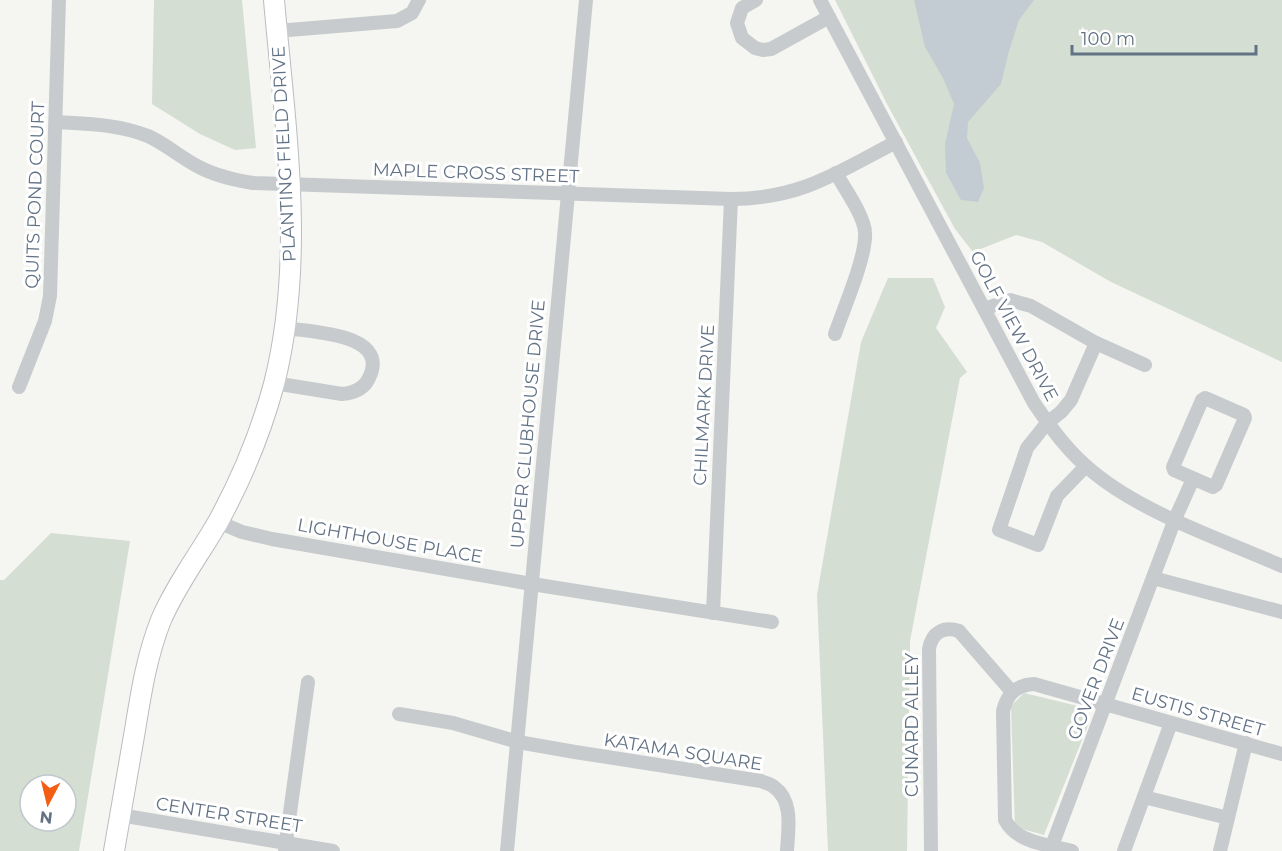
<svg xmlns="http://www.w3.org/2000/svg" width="1282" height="851" viewBox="0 0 1282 851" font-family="Montserrat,sans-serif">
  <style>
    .green { fill: #d5ded2; fill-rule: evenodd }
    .water { fill: #c2ccd2 }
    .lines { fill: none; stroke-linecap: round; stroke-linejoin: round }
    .secondary-casing { stroke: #b9bdc2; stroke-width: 22 }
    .street { stroke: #c8cbce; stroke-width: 14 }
    .secondary { stroke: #fff; stroke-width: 20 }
    .labels { text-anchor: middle; stroke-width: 6; stroke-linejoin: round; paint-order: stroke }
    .street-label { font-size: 18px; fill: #627285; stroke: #fff }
  </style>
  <rect width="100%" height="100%" fill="#f5f6f1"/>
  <g class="green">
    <path d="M154,0H242L256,148L235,150L200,134L152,104Z"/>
    <path d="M835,0H1282V362L1111,282L1042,242L1016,235L973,252L955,229L887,104Z"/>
    <path d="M888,278H933L945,307L936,328L967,372L960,378L910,641L907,851H828L817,595L861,342Z"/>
    <path d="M51,533L130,541L79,851H0V580H4ZM30,785H66V821H30Z"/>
    <path d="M1024,693L1082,707L1090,720L1044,835L1015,827L1011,706Z"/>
  </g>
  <path class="water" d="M914,0H1034L1019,20L1009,51L1001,84L968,122L967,138L980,163L984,188L978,202L961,200L946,173L945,144L954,104L943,78L925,47Z"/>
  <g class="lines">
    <g class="secondary-casing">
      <path id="secondary" d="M114,851C121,811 128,771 135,730C141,693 147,655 161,620C176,585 199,555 218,522C242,478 261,432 274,384C306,258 285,127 274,0"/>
    </g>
    <g class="street">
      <path d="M756,0L742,8L737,23L742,38L755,48L763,50L771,49L829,17"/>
      <path d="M820,0L1034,403C1051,428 1069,453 1093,472C1144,514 1221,539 1282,566"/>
      <path d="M277,31L397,21L412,13L419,0"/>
      <path d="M56,122C87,124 118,124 148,136C166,144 181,158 199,167C216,176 234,180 253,183L731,199C800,199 837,173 896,142"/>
      <path d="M984,309L1010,300L1031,306L1096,343L1145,365"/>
      <path d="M835,334C843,310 867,256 865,232C864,215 844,188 836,173"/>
      <path d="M274,383L342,394C354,393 364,389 369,378C391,333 310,332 285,328"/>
      <path d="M19,387L45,321L50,296L59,0"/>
      <path d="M1205,398L1244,415L1245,418L1216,485L1213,487L1174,470L1173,467L1202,400Z"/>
      <path d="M1086,466L1057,496L1038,545L999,530L1027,448L1047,423L1061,412L1071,400L1096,343"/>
      <path d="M218,522L242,532L272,539L532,584L772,622"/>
      <path d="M1153,578L1282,612"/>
      <path d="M713,613L731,199"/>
      <path d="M399,714L453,723L518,742L575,752L761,781C765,783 771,784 774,787C794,801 788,830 787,851"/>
      <path d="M1144,797L1228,818"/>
      <path d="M120,815L333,851"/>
      <path d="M285,849L308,682"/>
      <path d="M507,851L586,0"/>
      <path d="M931,851L929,649C932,632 944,626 959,631L1012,692"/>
      <path d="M1050,851L1175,519L1193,479"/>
      <path d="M1072,851C1049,845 1017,843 1005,820L1003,711C1007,694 1016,685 1034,684L1282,754"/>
      <path d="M1124,851L1171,723"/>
      <path d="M1220,851L1246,743"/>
    </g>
    <use href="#secondary" class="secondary"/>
  </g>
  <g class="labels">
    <g class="street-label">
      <text transform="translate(284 154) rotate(-93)" y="6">PLANTING FIELD DRIVE</text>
      <text transform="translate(476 173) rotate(2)" y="6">MAPLE CROSS STREET</text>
      <text transform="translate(35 195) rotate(-88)" y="6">QUITS POND COURT</text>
      <text transform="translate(1014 326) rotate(62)" y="6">GOLF VIEW DRIVE</text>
      <text transform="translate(704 405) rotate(-87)" y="6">CHILMARK DRIVE</text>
      <text transform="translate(528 424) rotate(-85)" y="6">UPPER CLUBHOUSE DRIVE</text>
      <text transform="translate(390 541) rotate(10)" y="6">LIGHTHOUSE PLACE</text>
      <text transform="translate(1096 679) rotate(-69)" y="6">GOVER DRIVE</text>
      <text transform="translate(1198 712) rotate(16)" y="6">EUSTIS STREET</text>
      <text transform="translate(912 725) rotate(-90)" y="6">CUNARD ALLEY</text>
      <text transform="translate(683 752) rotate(9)" y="6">KATAMA SQUARE</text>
      <text transform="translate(229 815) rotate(9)" y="6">CENTER STREET</text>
    </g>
  </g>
  <g transform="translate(48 803) rotate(187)"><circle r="28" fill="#ffffff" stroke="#c0c7ce" stroke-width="1.5"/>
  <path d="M0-4.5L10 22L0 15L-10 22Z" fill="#f35e14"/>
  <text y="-9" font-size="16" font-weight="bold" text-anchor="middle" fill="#627285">N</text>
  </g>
  <path d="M1072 45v9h184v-9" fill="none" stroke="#627285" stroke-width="3"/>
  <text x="1081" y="45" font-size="18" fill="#627285" stroke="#ffffff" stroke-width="4.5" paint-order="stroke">100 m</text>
</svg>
